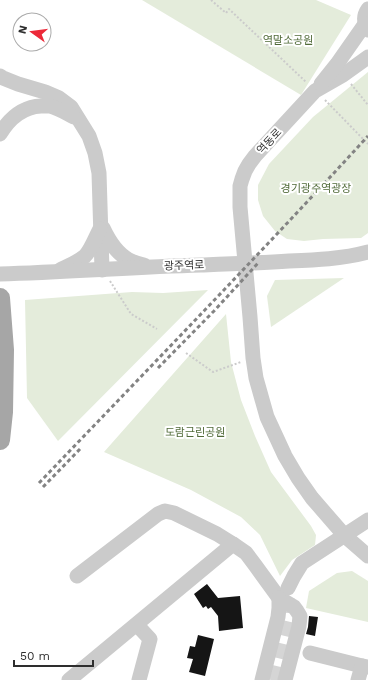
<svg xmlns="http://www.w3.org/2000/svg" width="368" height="680" viewBox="0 0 368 680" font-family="'Work Sans','Noto Sans KR',sans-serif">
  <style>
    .green { fill: #e4ecdb }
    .building { fill: #151515 }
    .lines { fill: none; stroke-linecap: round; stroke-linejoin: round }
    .minor-tunnel { stroke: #d5d5d5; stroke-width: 15; stroke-dasharray: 15 8; stroke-linecap: butt }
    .path { stroke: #cbcbcb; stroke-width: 2; stroke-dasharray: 2 2; stroke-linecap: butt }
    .minor { stroke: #cbcbcb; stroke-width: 15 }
    .major { stroke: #a6a6a6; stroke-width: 20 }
    .rail { stroke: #838383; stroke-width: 3; stroke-dasharray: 4 3; stroke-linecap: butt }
    .labels { text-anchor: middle; stroke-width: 4; stroke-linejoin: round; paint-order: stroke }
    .park-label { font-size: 11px; fill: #516b39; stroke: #fff }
    .street-label { font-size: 11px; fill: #2e2e2e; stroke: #fff }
  </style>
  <rect width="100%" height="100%" fill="#fff"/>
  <g class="green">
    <path d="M142,0H316L351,15L301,95Z"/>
    <path d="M368,72V233L361,238L323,239L304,241L287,239L275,231L263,216L258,200V185L269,164L313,117Z"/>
    <path d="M344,278L271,327L267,296L275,280Z"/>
    <path d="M208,290L58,441L27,398L25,300L132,292L163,293Z"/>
    <path d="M226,314L231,362L241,400L255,436L271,472L311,526L316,535L315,545L292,560L280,576L260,535L241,517L191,490L104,452Z"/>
    <path d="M352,571L368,581V622L306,608L309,591L337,573Z"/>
  </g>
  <g class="building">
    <path d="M207,584L218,598L240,596L243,628L219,631L218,616L211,607L208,609L206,606L203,608L194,594Z"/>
    <path d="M309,616L318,617L315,636L306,634L308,627Z"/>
    <path d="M198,635L214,639L205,676L189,672L193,659L187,658L190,646L195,647Z"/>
  </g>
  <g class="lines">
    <path class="minor-tunnel" d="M271,680L286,618L287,597"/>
    <g class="path">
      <path d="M211,0L226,13L229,9L306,82"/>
      <path d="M351,84L368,105"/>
      <path d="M325,100L368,144"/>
      <path d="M110,281L131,314L157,329"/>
      <path d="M186,353L213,372L241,362"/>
    </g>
    <g class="minor">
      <path d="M368,9C363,16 364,23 368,30"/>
      <path d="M368,57L343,75L315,91L255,156L249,164L245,171L242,179L240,186V207L250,317L253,358L256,378L267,417L285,456L298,478L312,498L345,536L368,556"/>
      <path d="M0,76L3,78L18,84L45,92L59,98L71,107L89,136L95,153L99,173L102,270"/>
      <path d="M321,84L337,64L365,24"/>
      <path d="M0,134C9,119 22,107 41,106C44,106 47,106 50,106C58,108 66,113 74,117"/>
      <path d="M103,228C109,241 116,253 129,260C133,262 139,264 144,265"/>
      <path d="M60,270C68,266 78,262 85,256C91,250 96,236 100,229"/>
      <path d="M0,274C67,272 134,267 201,265C230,264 260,263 289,261C316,260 342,259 368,252"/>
      <path d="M77,576L158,514L165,511L174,513L217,534L233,544L246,553L255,565L279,598L294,607L297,611L300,616L299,626L285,680"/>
      <path d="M288,588L294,576L302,563L368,520"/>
      <path d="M137,625L150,639L139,680"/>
      <path d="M310,653L362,666"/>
      <path d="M69,680L233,544"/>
      <path d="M262,680L278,617L279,608V598"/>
      <path d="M358,680L362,666L368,667"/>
    </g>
    <path class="major" d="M0,298L4,350L3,412L0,440"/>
    <g class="rail">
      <path d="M158,368L214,311L259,262"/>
      <path d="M39,483C149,368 260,254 368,136"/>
      <path d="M43,487L82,447"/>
    </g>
  </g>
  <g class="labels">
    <g class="park-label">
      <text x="288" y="44">역말소공원</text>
      <text x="316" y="192">경기광주역광장</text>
      <text x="195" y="436">도람근린공원</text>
    </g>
    <g class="street-label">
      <text transform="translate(269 141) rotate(-47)" y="4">역동로</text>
      <text transform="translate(184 265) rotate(-2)" y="4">광주역로</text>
    </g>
  </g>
  <g transform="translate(32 32) rotate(284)"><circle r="19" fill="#ffffff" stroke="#ababab"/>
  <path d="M0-3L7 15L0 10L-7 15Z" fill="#ec2939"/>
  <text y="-6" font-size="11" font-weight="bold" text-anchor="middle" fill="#2e2e2e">N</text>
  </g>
  <path d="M14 660v6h79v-6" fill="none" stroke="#2e2e2e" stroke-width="2"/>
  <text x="20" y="660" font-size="12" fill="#2e2e2e" stroke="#ffffff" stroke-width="3" paint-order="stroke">50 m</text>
</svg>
